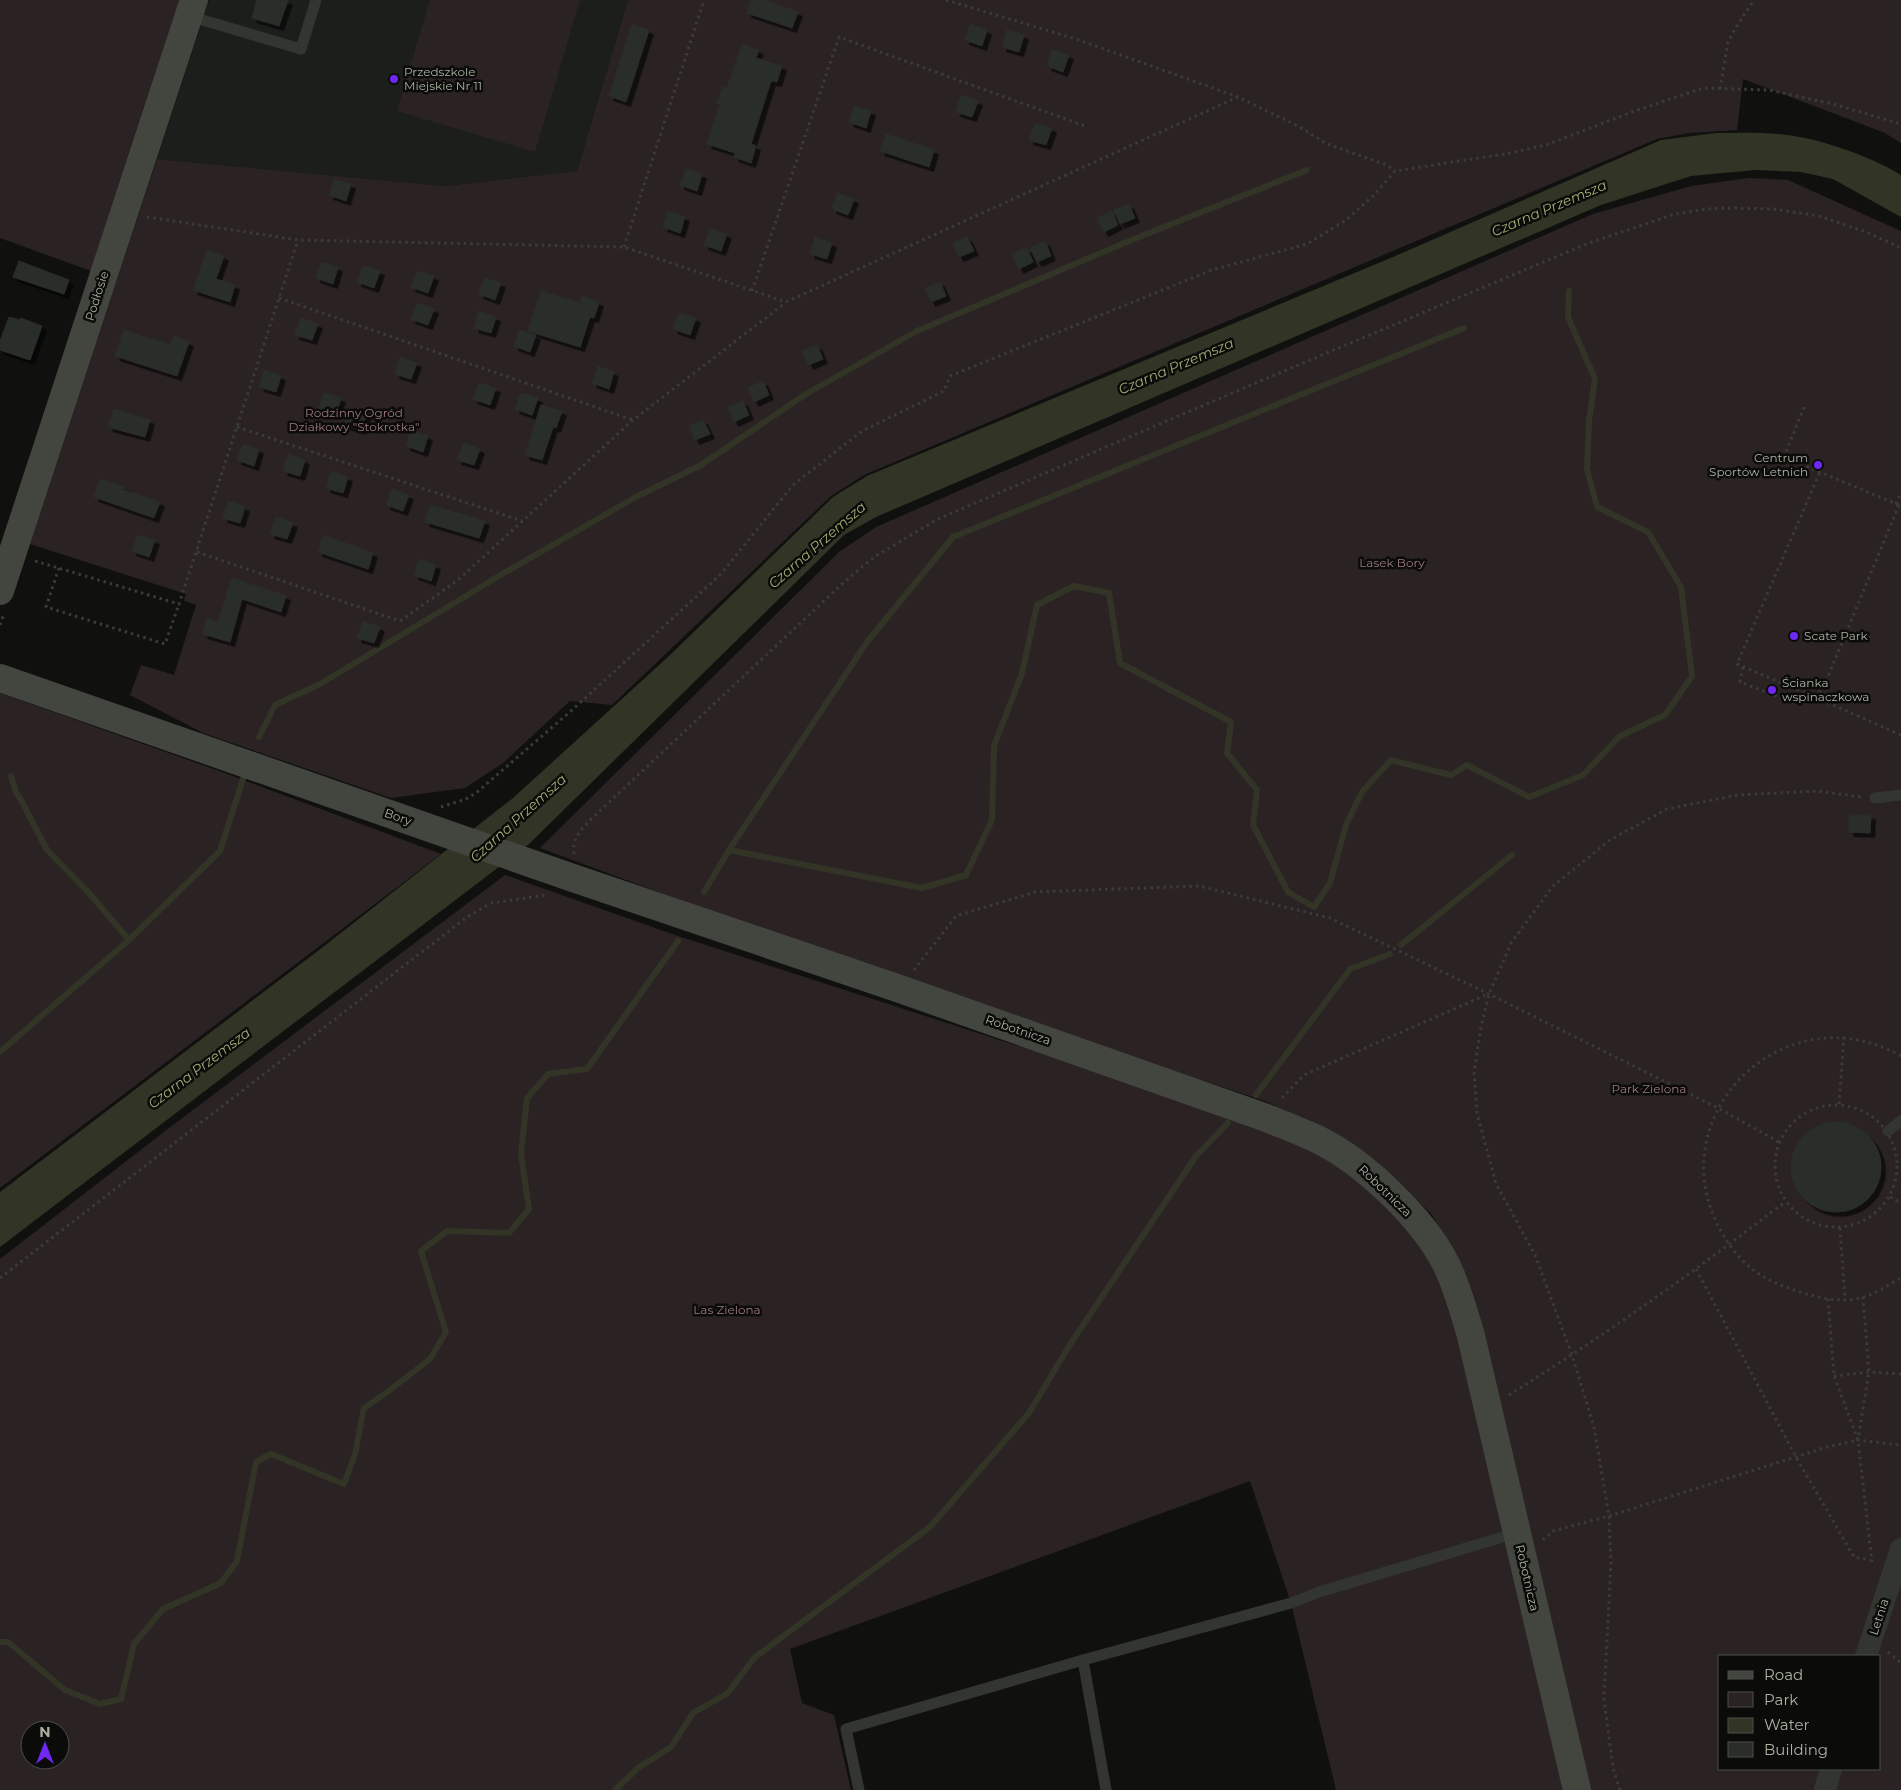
<svg xmlns="http://www.w3.org/2000/svg" width="1901" height="1790" viewBox="0 0 1901 1790" font-family="Montserrat,sans-serif">
  <style>
    .built { fill: #1c1e1b }
    .green { fill: #2b2224; fill-rule: evenodd }
    .water { fill: #323426 }
    .lines { fill: none; stroke-linecap: round; stroke-linejoin: round }
    .stream { stroke: #323426; stroke-width: 6 }
    .building { fill: #2b2d2a; stroke: #2a2d29; filter: url(#shadow) }
    .path { stroke: #3a3d37; stroke-width: 3; stroke-dasharray: 2.5 4; stroke-linecap: butt }
    .lane { stroke: #333630; stroke-width: 11 }
    .street { stroke: #333630; stroke-width: 22 }
    .secondary { stroke: #43463f; stroke-width: 28 }
    .poi-dot { fill: #6e28f0; stroke: #0b0c0a; stroke-width: 2 }
    .labels { text-anchor: middle; stroke-width: 5; stroke-linejoin: round; paint-order: stroke }
    .poi-label { font-size: 12px; fill: #abb2a1; stroke: #0b0c0a; text-anchor: start }
    .street-label { font-size: 12px; fill: #abb2a1; stroke: #0b0c0a }
    .park-label { font-size: 12px; fill: #9d7781; stroke: #0b0c0a }
    .water-label { font-size: 14px; font-style: italic; fill: #a5ad77; stroke: #0b0c0a }
  </style>
  <defs>
    <filter id="shadow"><feDropShadow dx="4.5" dy="4.5" stdDeviation="0" flood-color="#0009"/></filter>
  </defs>
  <rect width="100%" height="100%" fill="#10110f"/>
  <path class="built" d="M209,0H628L577,171L444,186L157,159Z"/>
  <g class="green">
    <path d="M0,0H180L94,272L0,238Z"/>
    <path d="M430,0H580L535,152L397,111Z"/>
    <path d="M628,0H1901V143L1885,133L1743,79L1737,130L1689,133L1657,139L864,475L831,496L612,705L570,701L503,763L465,788L391,798L203,733L130,695L141,665L174,675L196,605L184,601L186,594L30,544L157,159L444,186L577,171Z"/>
    <path d="M1749,178L1788,180L1901,231V1790H1590L1452,1250L1432,1215L1407,1189L1377,1162L1335,1135L1265,1101L868,970L540,848L839,552L876,527L1593,214L1691,186ZM1720,1656H1880V1769H1720Z"/>
    <path d="M0,693L222,772L441,854L0,1188Z"/>
    <path d="M505,875L675,935L1256,1123L1311,1148L1356,1176L1386,1202L1433,1264L1459,1324L1564,1790H1336L1291,1603L1250,1481L790,1649L802,1703L834,1715L851,1790H0V1259L169,1128ZM30,1730H60V1760H30Z"/>
  </g>
  <path class="water" d="M1716,133C1736,133 1757,132 1778,134C1816,137 1868,155 1901,175V217L1833,179L1801,172L1756,170L1691,176L1601,205L876,517L844,535L529,844L0,1247V1192L323,947L513,798L668,657L833,497L867,476L1393,257L1661,140Z"/>
  <g class="lines">
    <g class="stream">
      <path d="M259,737L275,705L320,684L504,573L634,498L701,465L806,394L917,331L1134,239L1307,170"/>
      <path d="M11,776L16,792L21,800L47,850L89,893L129,940"/>
      <path d="M729,850L922,888L966,875L992,820L994,746L1022,673L1037,605L1074,586L1109,593L1120,663L1231,722L1227,753L1257,790L1253,825L1288,892L1314,907L1330,883L1346,825L1362,792L1391,760L1451,775L1467,765L1529,797L1583,775L1620,736L1665,715L1692,676L1681,587L1648,532L1597,507L1587,469L1589,421L1595,379L1568,317L1569,291"/>
      <path d="M704,892L729,850L867,642L953,537L1464,328"/>
      <path d="M1401,945L1512,855"/>
      <path d="M0,1052L129,940L220,851L244,776"/>
      <path d="M1256,1095L1350,969L1390,954"/>
      <path d="M0,1642H8L65,1690L100,1704L121,1699L134,1644L163,1609L221,1583L237,1561L256,1462L271,1454L344,1484L355,1454L364,1408L390,1390L430,1359L446,1332L421,1251L447,1231L509,1233L529,1209L521,1154L527,1098L548,1074L587,1069L678,941"/>
      <path d="M615,1790L638,1768L671,1747L693,1713L728,1693L754,1658L930,1527L1029,1413L1069,1346L1196,1156L1228,1123"/>
    </g>
  </g>
  <g class="building">
    <path d="M257,0H288L279,26L252,18Z"/>
    <path d="M751,0H764L798,12L792,28L747,13Z"/>
    <path d="M632,24L649,30L626,102L609,96Z"/>
    <path d="M970,24L987,30L982,46L965,40Z"/>
    <path d="M1007,30L1024,35L1019,52L1002,47Z"/>
    <path d="M742,44L759,50L756,58L782,66L777,82L771,81L751,144L756,146L751,163L734,157L735,153L707,144L720,104L717,103L723,86L727,88Z"/>
    <path d="M1052,50L1069,55L1063,72L1047,66Z"/>
    <path d="M961,95L978,101L972,117L956,112Z"/>
    <path d="M854,106L871,111L866,128L849,122Z"/>
    <path d="M1035,123L1052,128L1046,145L1029,140Z"/>
    <path d="M886,134L934,150L929,167L880,151Z"/>
    <path d="M686,169L702,174L697,191L680,185Z"/>
    <path d="M334,179L351,184L346,201L329,195Z"/>
    <path d="M837,193L854,199L848,215L832,209Z"/>
    <path d="M1129,204L1135,218L1120,224L1114,210Z"/>
    <path d="M668,211L685,217L680,233L663,227Z"/>
    <path d="M1112,211L1118,225L1104,232L1097,218Z"/>
    <path d="M710,229L727,234L721,251L704,245Z"/>
    <path d="M815,237L832,243L827,259L810,254Z"/>
    <path d="M967,237L974,251L959,257L953,243Z"/>
    <path d="M1045,241L1051,256L1037,262L1030,248Z"/>
    <path d="M1027,248L1033,262L1019,269L1012,254Z"/>
    <path d="M207,250L224,256L216,279L235,285L230,302L193,290Z"/>
    <path d="M19,261L69,280L64,294L13,277Z"/>
    <path d="M321,262L338,267L333,284L316,278Z"/>
    <path d="M363,266L380,271L374,288L357,282Z"/>
    <path d="M417,271L434,276L428,293L411,287Z"/>
    <path d="M484,278L501,283L495,300L479,294Z"/>
    <path d="M940,282L946,296L931,302L925,288Z"/>
    <path d="M541,291L580,303L582,296L599,302L594,318L590,317L580,347L528,331Z"/>
    <path d="M417,303L434,309L428,325L411,319Z"/>
    <path d="M479,311L496,317L491,333L474,328Z"/>
    <path d="M679,313L696,318L690,335L673,329Z"/>
    <path d="M9,317L20,320L21,318L42,326L30,360L0,350V341Z"/>
    <path d="M301,318L318,324L312,340L295,335Z"/>
    <path d="M124,330L152,340L153,339L171,345L174,336L189,342L177,376L115,356Z"/>
    <path d="M519,330L536,335L530,352L514,346Z"/>
    <path d="M817,345L823,359L809,365L802,351Z"/>
    <path d="M400,357L417,363L411,379L395,374Z"/>
    <path d="M598,366L614,372L609,389L592,383Z"/>
    <path d="M264,370L281,376L276,392L259,387Z"/>
    <path d="M763,381L769,395L754,402L748,388Z"/>
    <path d="M479,383L496,388L490,405L473,399Z"/>
    <path d="M324,393L341,398L336,415L319,409Z"/>
    <path d="M521,393L538,398L532,415L515,409Z"/>
    <path d="M743,401L749,415L734,422L728,407Z"/>
    <path d="M541,405L562,411L556,428L553,427L542,460L525,455Z"/>
    <path d="M350,408L367,414L361,430L344,425Z"/>
    <path d="M114,409L150,420L145,437L108,427Z"/>
    <path d="M703,420L710,434L695,440L689,426Z"/>
    <path d="M411,430L428,436L423,452L406,446Z"/>
    <path d="M463,443L480,449L474,465L457,460Z"/>
    <path d="M243,444L259,449L254,466L237,460Z"/>
    <path d="M288,454L305,460L300,476L283,471Z"/>
    <path d="M331,471L348,477L343,493L326,488Z"/>
    <path d="M100,479L124,487L123,490L160,502L154,518L94,497Z"/>
    <path d="M392,489L409,495L403,511L386,505Z"/>
    <path d="M228,501L245,507L240,523L223,518Z"/>
    <path d="M430,505L485,521L479,538L425,522Z"/>
    <path d="M276,517L293,523L287,539L270,534Z"/>
    <path d="M138,535L155,540L149,557L132,551Z"/>
    <path d="M323,535L373,553L368,569L318,552Z"/>
    <path d="M419,559L436,565L431,581L414,575Z"/>
    <path d="M232,578L286,596L281,612L242,599L230,642L203,634L207,618L218,622Z"/>
    <path d="M363,621L380,627L374,643L357,638Z"/>
    <path d="M1849,815H1871L1870,833L1849,832Z"/>
    <circle cx="1836" cy="1167" r="45"/>
  </g>
  <g class="lines">
    <g class="path">
      <path d="M946,0L1076,39L1238,97L1298,126L1327,144L1387,165L1395,171"/>
      <path d="M1720,89L1728,42L1736,27L1754,0"/>
      <path d="M147,217L298,240L624,247L786,302L1238,97"/>
      <path d="M624,247L704,0"/>
      <path d="M752,291L839,37L1085,126"/>
      <path d="M279,298L633,420"/>
      <path d="M1804,407L1784,457L1901,506"/>
      <path d="M237,427L522,521"/>
      <path d="M1896,504L1901,492"/>
      <path d="M1899,505L1827,679L1817,698L1901,735"/>
      <path d="M197,552L400,621L458,580L633,420L785,303"/>
      <path d="M35,561L179,604L298,240"/>
      <path d="M59,568L46,607L165,644L179,604"/>
      <path d="M0,625L4,614"/>
      <path d="M1743,667L1740,682L1797,704L1806,693"/>
      <path d="M1817,698L1737,664L1820,472"/>
      <path d="M441,807L466,799L476,793L571,711L720,575L793,485L862,431L944,391L950,376L1212,270L1307,244L1346,220L1373,196L1395,171L1511,153L1546,145L1632,112L1703,88L1769,90L1833,104L1901,124"/>
      <path d="M574,854C572,839 580,831 589,821L842,584L874,557L938,519L1265,379L1589,243L1675,214L1706,209L1734,208L1773,209L1819,216L1866,232L1901,248"/>
      <path d="M914,970L956,916L1035,892L1199,886L1330,918L1489,994L1718,1108L1779,1142"/>
      <path d="M1901,1056C1785,990 1655,1116 1722,1233C1737,1259 1755,1275 1783,1286C1807,1295 1838,1305 1864,1297C1877,1293 1889,1284 1901,1278"/>
      <path d="M1282,1098L1304,1075L1488,994"/>
      <path d="M1839,1104L1844,1037"/>
      <circle cx="1836" cy="1166" r="61"/>
      <path d="M1890,1197L1901,1203"/>
      <path d="M1840,1228L1845,1299"/>
      <path d="M1696,1269L1796,1457L1854,1557L1871,1560"/>
      <path d="M0,1278L467,917L491,903L547,895"/>
      <path d="M1863,1297L1869,1372L1858,1440L1901,1445"/>
      <path d="M1828,1299L1834,1376L1858,1440L1872,1562"/>
      <path d="M1834,1376L1869,1372L1901,1374"/>
      <path d="M1509,1395C1600,1338 1689,1276 1774,1210L1786,1202"/>
      <path d="M1543,1540L1553,1531L1609,1516L1827,1447L1858,1440"/>
      <path d="M1888,1652L1901,1663"/>
      <path d="M1620,1790L1613,1768L1604,1699L1611,1563L1609,1516L1594,1427L1572,1355L1535,1255L1496,1184L1477,1113L1474,1072L1481,1027L1489,994L1511,943L1553,886L1610,840L1667,809L1738,795L1817,791L1862,797"/>
    </g>
    <g class="lane">
      <path d="M189,16L301,49L316,0"/>
      <path d="M1875,798L1901,795"/>
      <path d="M1888,1131L1901,1121"/>
      <path d="M1083,1660L1106,1790"/>
      <path d="M859,1790L846,1729L1083,1660L1291,1603L1319,1592L1516,1533"/>
    </g>
    <g class="street">
      <path d="M1866,1656L1901,1549"/>
      <path d="M1825,1790L1831,1769"/>
    </g>
    <g class="secondary">
      <path d="M0,591L194,0"/>
      <path d="M0,678L573,878L900,989L1264,1117C1281,1124 1300,1131 1317,1139C1364,1162 1422,1217 1446,1264C1457,1286 1464,1312 1471,1336L1577,1790"/>
    </g>
  </g>
  <g class="poi-dot">
    <circle cx="394" cy="79" r="5"/>
    <circle cx="1818" cy="465" r="5"/>
    <circle cx="1794" cy="636" r="5"/>
    <circle cx="1772" cy="690" r="5"/>
  </g>
  <g class="labels">
    <g class="poi-label">
      <text x="404" y="76">Przedszkole<tspan x="404" dy="14">Miejskie Nr 11</tspan></text>
      <text x="1808" y="462" text-anchor="end">Centrum<tspan x="1808" dy="14">Sportów Letnich</tspan></text>
      <text x="1804" y="640">Scate Park</text>
      <text x="1782" y="687">Ścianka<tspan x="1782" dy="14">wspinaczkowa</tspan></text>
    </g>
    <g class="street-label">
      <text transform="translate(97 296) rotate(-72)" y="4">Podłosie</text>
      <text transform="translate(398 817) rotate(19)" y="4">Bory</text>
      <text transform="translate(1018 1030) rotate(19)" y="4">Robotnicza</text>
      <text transform="translate(1385 1191) rotate(44)" y="4">Robotnicza</text>
      <text transform="translate(1527 1578) rotate(77)" y="4">Robotnicza</text>
      <text transform="translate(1879 1617) rotate(-72)" y="4">Letnia</text>
    </g>
    <g class="park-label">
      <text x="354" y="417">Rodzinny Ogród<tspan x="354" dy="14">Działkowy "Stokrotka"</tspan></text>
      <text x="1392" y="567">Lasek Bory</text>
      <text x="1649" y="1093">Park Zielona</text>
      <text x="727" y="1314">Las Zielona</text>
    </g>
    <g class="water-label">
      <text transform="translate(1549 208) rotate(-23)" y="5">Czarna Przemsza</text>
      <text transform="translate(1176 366) rotate(-23)" y="5">Czarna Przemsza</text>
      <text transform="translate(817 545) rotate(-41)" y="5">Czarna Przemsza</text>
      <text transform="translate(518 818) rotate(-42)" y="5">Czarna Przemsza</text>
      <text transform="translate(199 1068) rotate(-37)" y="5">Czarna Przemsza</text>
    </g>
  </g>
  <rect x="1718" y="1655" width="162" height="115" fill="#0b0c0a" stroke="#4b4e46"/>
  <rect x="1728" y="1671" width="25" height="8" fill="#43463f" stroke="#4b4e46"/>
  <text x="1764" y="1680" font-size="15" fill="#abb2a1">Road</text>
  <rect x="1728" y="1692" width="25" height="15" fill="#2b2224" stroke="#4b4e46"/>
  <text x="1764" y="1705" font-size="15" fill="#abb2a1">Park</text>
  <rect x="1728" y="1718" width="25" height="15" fill="#323426" stroke="#4b4e46"/>
  <text x="1764" y="1730" font-size="15" fill="#abb2a1">Water</text>
  <rect x="1728" y="1742" width="25" height="15" fill="#2b2d2a" stroke="#4b4e46"/>
  <text x="1764" y="1755" font-size="15" fill="#abb2a1">Building</text>
  <g transform="translate(45 1745)"><circle r="24" fill="#0b0c0a" stroke="#4b4e46"/>
  <path d="M0-4L9 19L0 12L-9 19Z" fill="#6e28f0"/>
  <text y="-8" font-size="14" font-weight="bold" text-anchor="middle" fill="#abb2a1">N</text>
  </g>
</svg>
